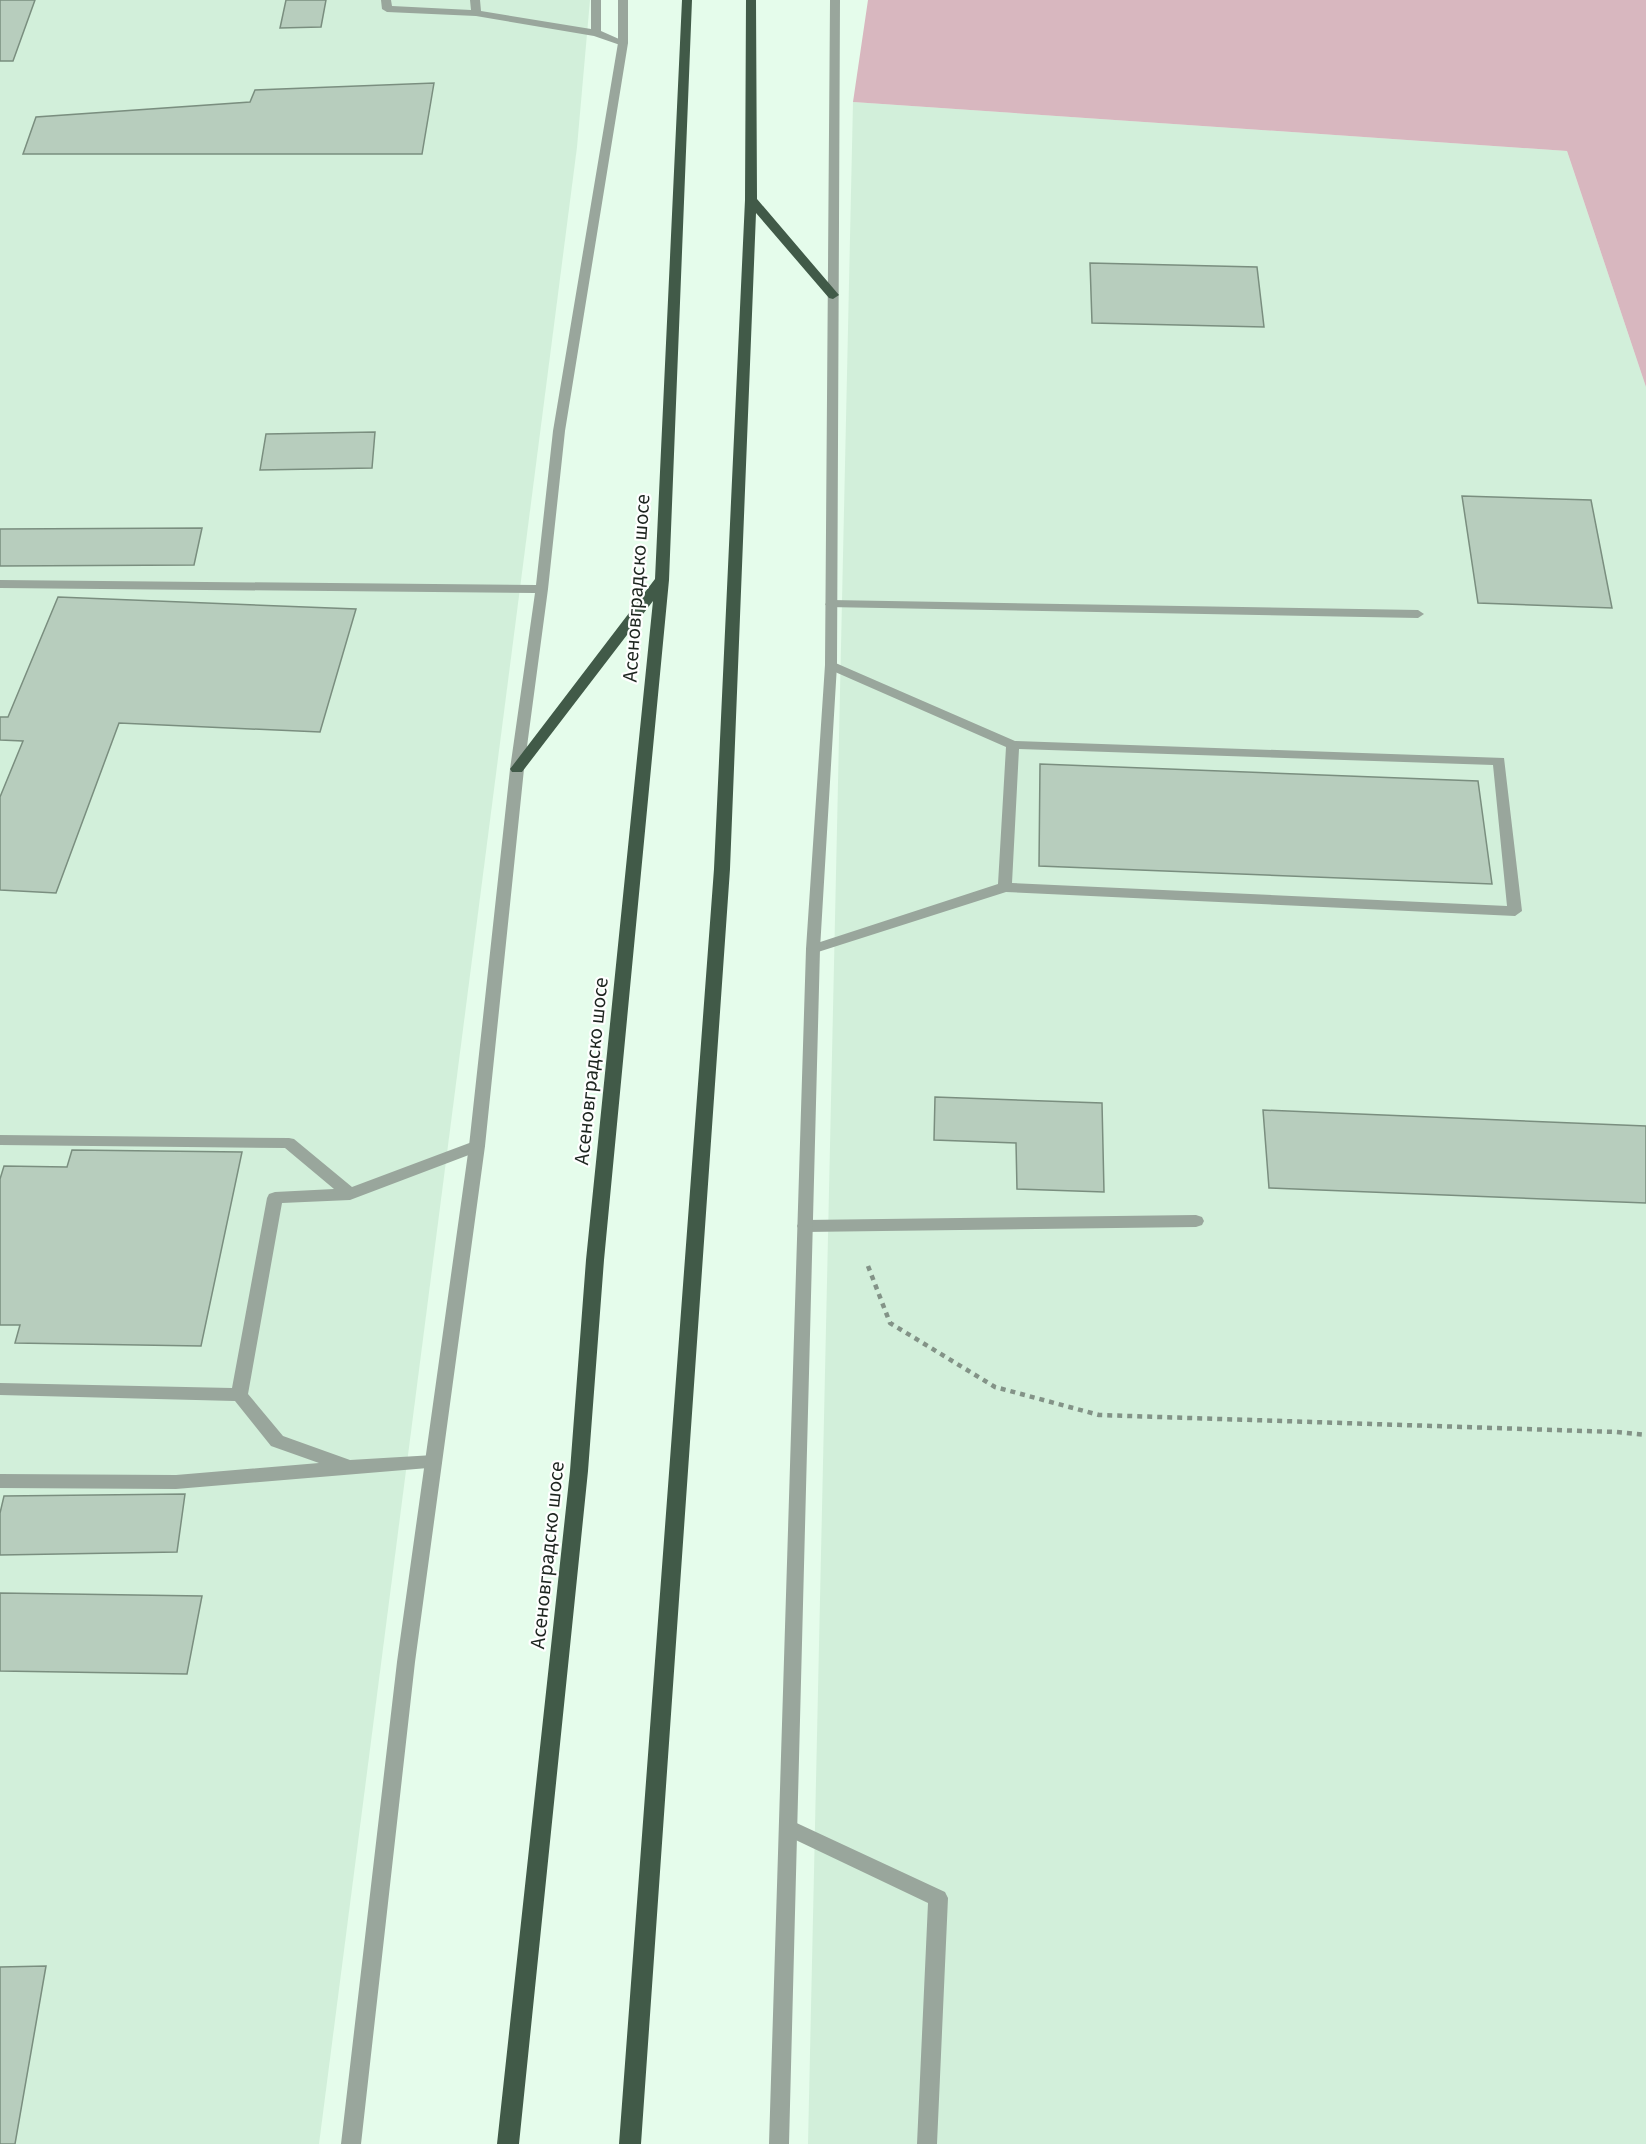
<svg xmlns="http://www.w3.org/2000/svg" width="1646" height="2144" viewBox="0 0 1646 2144" font-family="'Source Sans 3',sans-serif">
  <style>
    .built { fill: #d2efda }
    .green { fill: #d8b7bf }
    .building { fill: #b7cdbd; stroke: #7a8e7f; stroke-width: 1.5 }
    .lines { fill: none; stroke-linecap: round; stroke-linejoin: round }
    .path { stroke: #839387; stroke-width: 4.5; stroke-dasharray: 5 5; stroke-linecap: butt }
    .service { fill: #99a69c; fill-rule: evenodd }
    .minor { fill: #99a69c; fill-rule: evenodd }
    .trunk { fill: #415a48; fill-rule: evenodd }
    .labels { text-anchor: middle; stroke-width: 4.5; stroke-linejoin: round; paint-order: stroke }
    .street-label { font-size: 21px; fill: #1d251f; stroke: #fff }
  </style>
  <rect width="100%" height="100%" fill="#e5fceb"/>
  <g class="built">
    <path d="M0,0H590L577,147L319,2144H0Z"/>
    <path d="M853,102L1567,151L1646,387V2144H808Z"/>
  </g>
  <path class="green" d="M868,0H1646V387L1567,151L853,102Z"/>
  <g class="building">
    <path d="M0,0H35L13,61H0Z"/>
    <path d="M286,0H326L321,27L280,28Z"/>
    <path d="M434,83L422,154H23L36,117L250,102L255,90Z"/>
    <path d="M1090,263L1257,267L1264,327L1092,323Z"/>
    <path d="M375,432L372,468L260,470L266,434Z"/>
    <path d="M1462,496L1591,500L1612,608L1478,603Z"/>
    <path d="M202,528L194,565L0,566V529Z"/>
    <path d="M58,597L356,609L320,732L119,723L56,893L0,890V797L23,741L0,740V717H8Z"/>
    <path d="M1040,764L1478,781L1492,884L1039,866Z"/>
    <path d="M935,1097L1102,1103L1104,1192L1017,1189L1016,1143L934,1140Z"/>
    <path d="M1263,1110L1646,1126V1203L1269,1188Z"/>
    <path d="M72,1150L242,1152L201,1346L15,1343L20,1325H0V1179L4,1166L67,1167Z"/>
    <path d="M185,1494L177,1552L0,1555V1513L4,1496Z"/>
    <path d="M0,1593L202,1596L187,1674L0,1671Z"/>
    <path d="M46,1966L15,2144H0V1967Z"/>
  </g>
  <g class="lines">
    <path class="path" d="M868,1266L890,1323L995,1387L1099,1415L1616,1432L1646,1435"/>
    <g class="service">
      <path d="M381,0H391L392,6L471,10L470,0H480L481,11L591,29V0H601V31L628,43L623,46L594,36L476,16L387,12L382,9Z"/>
      <path d="M831,600L1418,610L1424,614L1418,618L827,607L825,604Z"/>
      <path d="M831,661L1015,741L1504,758L1522,911L1515,916L1006,892L818,952H808L806,949L808,946L998,884L1006,747L826,668L825,665L826,662ZM1019,749L1493,765L1507,906L1012,883Z"/>
      <path d="M0,1135L289,1138L294,1139L352,1187L472,1142H482L485,1146L482,1150L350,1200L282,1203L248,1394L283,1436L350,1460L434,1455L440,1457L442,1462L440,1467L176,1489L0,1488V1474L176,1475L319,1463L271,1446L235,1401L0,1395V1383L232,1388L267,1198L269,1194L275,1192L334,1189L285,1148L0,1145Z"/>
      <path d="M1196,1215L1202,1217L1204,1221L1202,1225L1196,1227L805,1232L799,1230L797,1226L799,1222L805,1220Z"/>
      <path d="M788,1819L945,1892L948,1898L937,2144H917L928,1903L781,1833L779,1827L781,1821Z"/>
    </g>
    <g class="minor">
      <path d="M618,0H628V43L565,431L548,589L524,769L485,1146L415,1662L361,2144H341L397,1662L469,1146L510,769L535,593L0,588V580L536,585L553,431L618,43Z"/>
      <path d="M830,0H840L837,665L820,949L789,2144H769L806,949L825,665Z"/>
    </g>
    <g class="trunk">
      <path d="M682,0H692L669,580L604,1260L588,1471L519,2144H497L570,1471L586,1260L653,601L522,772H512L510,769L655,579Z"/>
      <path d="M746,0H756L757,199L839,295L833,299L829,298L756,213L730,869L641,2144H619L714,869L745,200Z"/>
    </g>
  </g>
  <g class="labels">
    <g class="street-label">
      <text transform="translate(636 588) rotate(-86)" y="7">Асеновградско шосе</text>
      <text transform="translate(591 1071) rotate(-84)" y="7">Асеновградско шосе</text>
      <text transform="translate(547 1555) rotate(-84)" y="7">Асеновградско шосе</text>
    </g>
  </g>
</svg>
